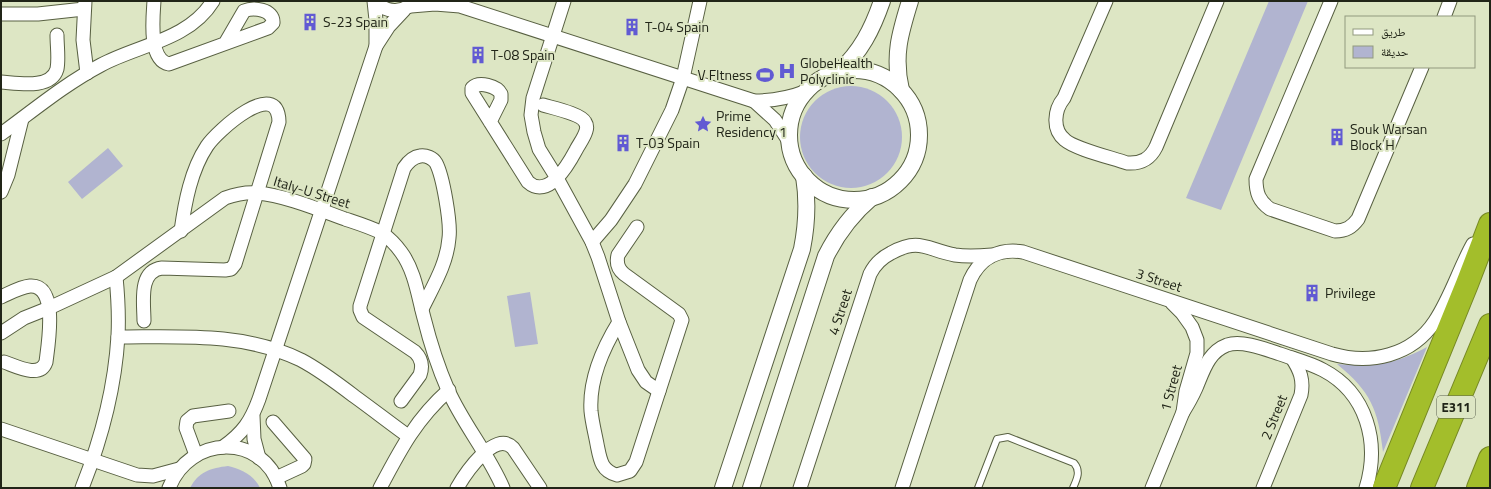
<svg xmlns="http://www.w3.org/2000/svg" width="1491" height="489" viewBox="0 0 1491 489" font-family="'Titillium Web','Noto Naskh Arabic',sans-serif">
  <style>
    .green { fill: #b1b4d0 }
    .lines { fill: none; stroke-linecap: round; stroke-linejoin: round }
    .service-casing { stroke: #586042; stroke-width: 8 }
    .minor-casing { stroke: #586042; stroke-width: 15 }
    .tertiary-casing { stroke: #586042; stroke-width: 18 }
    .motorway-casing { stroke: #768824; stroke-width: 24 }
    .service { stroke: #fff; stroke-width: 6 }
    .minor { stroke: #fff; stroke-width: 13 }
    .tertiary { stroke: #fff; stroke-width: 16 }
    .motorway { stroke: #a3be2b; stroke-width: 22 }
    .labels { text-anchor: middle; stroke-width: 4; stroke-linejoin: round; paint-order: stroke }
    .shield { fill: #dde6c4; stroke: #595f4c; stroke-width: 1 }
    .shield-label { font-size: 13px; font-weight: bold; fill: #212518 }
    .poi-label { font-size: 14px; fill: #212518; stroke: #dde6c4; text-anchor: start }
    .street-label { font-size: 14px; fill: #212518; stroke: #dde6c4 }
  </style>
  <rect width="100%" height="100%" fill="#dde6c4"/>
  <g class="green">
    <path d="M1269,1H1308L1221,210L1186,198Z"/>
    <circle cx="851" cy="137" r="51"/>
    <path d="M108,148L123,166L82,199L68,182Z"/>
    <path d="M530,292L538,344L515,347L507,296Z"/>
    <path d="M1427,347L1383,452C1378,409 1371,392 1337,364C1375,367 1393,365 1427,347Z"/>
    <path d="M228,466C241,469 254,475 260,488H190C198,472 211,468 228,466Z"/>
  </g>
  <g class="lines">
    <g class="service-casing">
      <path id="service" d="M978,488L997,439L1008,437L1074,463C1081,471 1077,479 1073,488"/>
    </g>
    <g class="minor-casing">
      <g id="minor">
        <path d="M85,1L83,40L87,73"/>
        <path d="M154,1C153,17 148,60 169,64L268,28L273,23C274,9 253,7 244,11L226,42"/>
        <path d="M375,1C387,14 403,13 416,1"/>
        <path d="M564,1L533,98L531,115L534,132L539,149L557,178L592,242L598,257L619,322L638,370L646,382L659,391"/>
        <path d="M1106,1L1064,98C1054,110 1052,130 1065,140C1075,149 1113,158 1127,163C1141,164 1150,159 1156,147L1217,1"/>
        <path d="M1331,1L1256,179C1256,193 1259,201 1270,209L1335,231C1346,231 1352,227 1358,219L1422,67"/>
        <path d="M411,6L435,4L460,6L754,101C773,101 789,98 807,91"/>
        <path d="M1,14H38L84,9"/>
        <path d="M1444,17L1450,1"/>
        <path d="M376,46L389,26L404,10"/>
        <path d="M1,82C17,83 51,90 57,69C59,59 57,46 57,35"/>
        <path d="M754,101L775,120L790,143"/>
        <path d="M490,122L501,100V94C497,86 479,81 472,88V93L528,182C548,200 568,165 576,150C579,144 584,138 586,131C587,128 587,125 585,122C581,114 553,108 543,105"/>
        <path d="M1,134C34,110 65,84 101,65C138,45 189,40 213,1"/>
        <path d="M1,192L8,175L22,119"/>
        <path d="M592,242L611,220L635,184L672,110L683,78L700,1"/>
        <path d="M1,297C10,293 20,287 30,286C59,284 48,345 46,362C40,379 16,366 4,362"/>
        <path d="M144,321C144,303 138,271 162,268L225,270L231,269L235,264L279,122C278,76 217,131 207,146C191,170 185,202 181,231"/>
        <path d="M619,322C603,348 589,380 591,411C592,422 595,433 597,444C600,459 601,471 617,475L630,471L636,462L682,320L679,314L624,274C618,269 616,263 618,255L637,227"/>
        <path d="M1,333L24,318L49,308L116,277L225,198C236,194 246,192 258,193C283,195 320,210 345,219C357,223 370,227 382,233C389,238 396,245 401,252C415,271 418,296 424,318C430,342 438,367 448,390C463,424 488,453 503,488"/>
        <path d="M118,337C179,337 244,332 301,360C320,370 337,383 354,396C372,409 390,423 408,436"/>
        <path d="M401,401L420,375C423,366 422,359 415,352L363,317L360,310V306L404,168C408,162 413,157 420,156C426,155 433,158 436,163C443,176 451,223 449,238C447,264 433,286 422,309"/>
        <path d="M1183,412C1188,404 1192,397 1196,388C1203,372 1208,352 1227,345C1242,340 1265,349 1280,354C1294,359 1310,363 1323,370C1367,393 1380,443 1366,488"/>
        <path d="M253,416L254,439L259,458"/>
        <path d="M273,422L305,459L304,464L302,466L276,478"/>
        <path d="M1,429L137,475L153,476L179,469"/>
        <path d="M223,447C243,433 251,421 259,399L376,46V20L374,1"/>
        <path d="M196,455L186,428L187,421L193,416L229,411"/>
        <path d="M82,488C101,440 115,387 118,336C119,316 118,297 116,277"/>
        <path d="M169,488C189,435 263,432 280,488"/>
        <path d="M380,488C400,450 416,419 449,390"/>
        <path d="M457,488C465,474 495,429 513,448L540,488"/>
        <path d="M800,488L870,274C875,264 881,258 891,253C920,237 927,250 955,255C968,257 980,256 992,255"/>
        <path d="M902,488L970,280C980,258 999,248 1023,252L1332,354C1370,365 1412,356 1435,321C1451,297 1459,269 1473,244"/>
        <path d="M1152,488L1183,412L1186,391L1197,353V340L1192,327L1182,313L1172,303"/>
        <path d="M1263,488L1301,395C1304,380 1300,370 1292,358"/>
      </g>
    </g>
    <g class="tertiary-casing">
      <g id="tertiary">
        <circle cx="854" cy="135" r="65"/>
        <path d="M839,72C861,51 872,30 882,1"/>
        <path d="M901,90C893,56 900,33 910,1"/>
        <path d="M723,488L802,249C807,224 808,201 804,176"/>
        <path d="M751,488L826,256C838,232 852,214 872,197"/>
      </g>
    </g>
    <g class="motorway-casing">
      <g id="motorway">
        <path d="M1384,488L1467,284L1490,224"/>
        <path d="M1422,488L1490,325"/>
        <path d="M1478,488L1490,458"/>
      </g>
    </g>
    <use href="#service" class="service"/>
    <use href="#minor" class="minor"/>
    <use href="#tertiary" class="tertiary"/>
    <use href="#motorway" class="motorway"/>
  </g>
  <defs>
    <g id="building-bare" transform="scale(1.38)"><path d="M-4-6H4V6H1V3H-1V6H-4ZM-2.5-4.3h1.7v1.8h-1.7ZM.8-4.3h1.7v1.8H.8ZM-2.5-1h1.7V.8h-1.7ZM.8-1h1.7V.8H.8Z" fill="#615ad3" stroke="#dde6c4" stroke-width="2.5" paint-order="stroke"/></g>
    <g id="hospital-bare" transform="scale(1.38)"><path d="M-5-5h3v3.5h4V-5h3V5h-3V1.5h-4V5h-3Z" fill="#615ad3" stroke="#dde6c4" stroke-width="2.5" paint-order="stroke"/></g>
    <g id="stadium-bare" transform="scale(1.38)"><path d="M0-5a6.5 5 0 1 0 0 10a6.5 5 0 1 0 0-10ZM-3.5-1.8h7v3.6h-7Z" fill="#615ad3" stroke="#dde6c4" stroke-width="2.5" paint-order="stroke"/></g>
    <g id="sight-bare" transform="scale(1.38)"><path d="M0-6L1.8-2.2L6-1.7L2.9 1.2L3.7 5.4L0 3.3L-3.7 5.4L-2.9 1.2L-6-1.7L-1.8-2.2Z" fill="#615ad3" stroke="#dde6c4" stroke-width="2.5" paint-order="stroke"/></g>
  </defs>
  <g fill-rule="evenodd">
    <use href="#building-bare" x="310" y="22"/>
    <use href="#building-bare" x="632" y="27"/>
    <use href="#building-bare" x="478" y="55"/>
    <use href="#hospital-bare" x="787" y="71"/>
    <use href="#stadium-bare" x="765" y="75"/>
    <use href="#sight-bare" x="703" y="124"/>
    <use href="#building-bare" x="1337" y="137"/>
    <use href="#building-bare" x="623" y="143"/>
    <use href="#building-bare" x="1312" y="293"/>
  </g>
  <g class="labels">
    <rect class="shield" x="1437" y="396" width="38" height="22" rx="3"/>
    <g class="shield-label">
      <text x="1456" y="412">E311</text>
    </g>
    <g class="poi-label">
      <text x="323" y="27">S-23 Spain</text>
      <text x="645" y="32">T-04 Spain</text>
      <text x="491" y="60">T-08 Spain</text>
      <text x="800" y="68">GlobeHealth<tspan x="800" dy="16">Polyclinic</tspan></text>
      <text x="752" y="80" text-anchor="end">V FItness</text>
      <text x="716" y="121">Prime<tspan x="716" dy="16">Residency 1</tspan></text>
      <text x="1350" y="134">Souk Warsan<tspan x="1350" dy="16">Block H</tspan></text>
      <text x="636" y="148">T-03 Spain</text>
      <text x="1325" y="298">Privilege</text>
    </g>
    <g class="street-label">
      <text transform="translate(312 192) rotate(17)" y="5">Italy-U Street</text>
      <text transform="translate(1159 280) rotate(18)" y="5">3 Street</text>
      <text transform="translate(840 312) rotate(-72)" y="5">4 Street</text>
      <text transform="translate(1171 388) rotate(-75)" y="5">1 Street</text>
      <text transform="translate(1274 417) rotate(-68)" y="5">2 Street</text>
    </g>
  </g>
  <rect width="1491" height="489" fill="none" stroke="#212518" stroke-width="4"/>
  <rect x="1345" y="16" width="130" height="52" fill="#dde6c4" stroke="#92997f"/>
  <rect x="1353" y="29" width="20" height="6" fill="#ffffff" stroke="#92997f"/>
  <text x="1381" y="36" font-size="12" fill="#212518">طريق</text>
  <rect x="1353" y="46" width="20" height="12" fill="#b1b4d0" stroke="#92997f"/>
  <text x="1381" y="56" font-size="12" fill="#212518">حديقة</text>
</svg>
